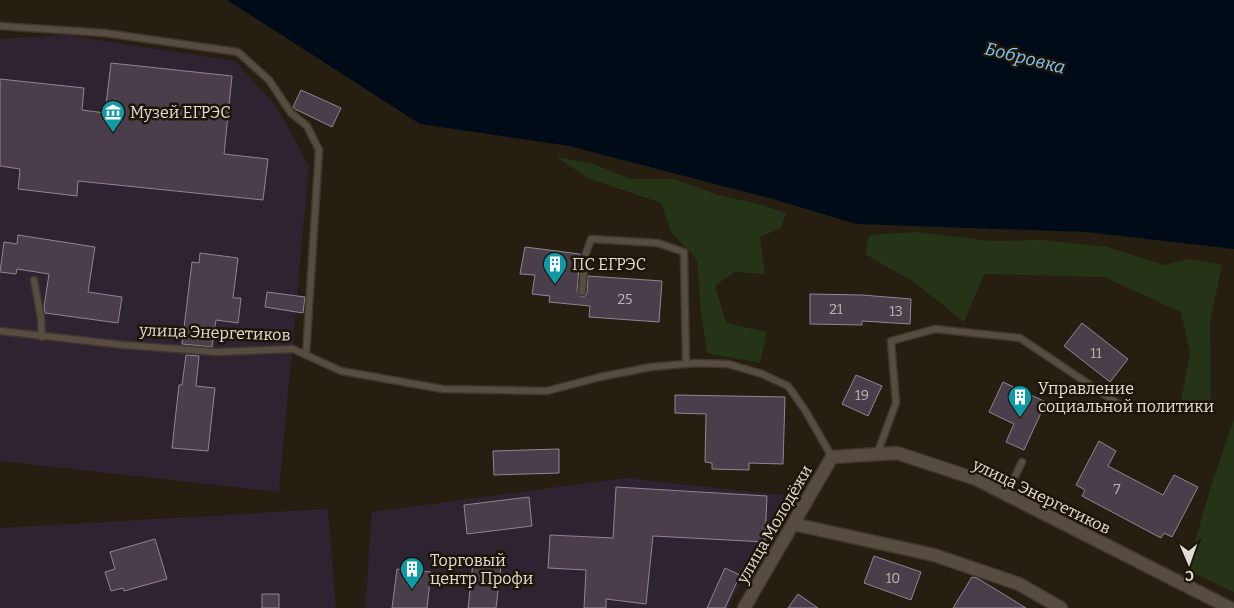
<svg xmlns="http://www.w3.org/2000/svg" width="1234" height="608" viewBox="0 0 1234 608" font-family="Bitter,serif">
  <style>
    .industrial { fill: #2d2331 }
    .green { fill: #253416 }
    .water { fill: #000b18 }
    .building { fill: #4a3e4b; stroke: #918593 }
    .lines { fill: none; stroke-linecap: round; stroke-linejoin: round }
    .lane-casing { stroke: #3f3730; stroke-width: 9 }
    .street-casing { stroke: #3f3730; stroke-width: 15 }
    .lane { stroke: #564c3f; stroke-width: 6 }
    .street { stroke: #564c3f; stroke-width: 12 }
    .labels { text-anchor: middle; stroke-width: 5; stroke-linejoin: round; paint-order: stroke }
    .number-label { font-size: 14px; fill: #beb5b2 }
    .poi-label { font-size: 16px; fill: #e4ddd5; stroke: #1e1509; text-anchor: start }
    .street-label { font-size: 16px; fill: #e4ddd5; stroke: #1e1509 }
    .water-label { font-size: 18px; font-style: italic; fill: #83c7f6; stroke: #1e1509 }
  </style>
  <rect width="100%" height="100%" fill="#271e12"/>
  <g class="industrial">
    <path d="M66,35L235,61L277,107L309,166L279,492L0,461V39Z"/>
    <path d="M625,478L798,497L753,582L743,578L728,608H365L372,512Z"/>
    <path d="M328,509L336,608H0V528Z"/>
  </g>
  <g class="green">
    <path d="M556,157L591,163L630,179H674L718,195L751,202L786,213L781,228L760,237L765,274L734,272L715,286L726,323L767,332L760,363L707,353L701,312L697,260L671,232L661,203L588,178Z"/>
    <path d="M915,232L992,241L1042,240L1107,247L1164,265L1189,259L1222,265L1210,322L1211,413L1181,401L1190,353L1181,312L1104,277L984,274L964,322L915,283L865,254L869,235Z"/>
    <path d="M1234,419V592L1187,570L1211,486Z"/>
  </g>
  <path class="water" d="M227,0H1234V249L1086,232L856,224L773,199L569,146L420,124Z"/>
  <g class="building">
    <path d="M111,63L232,76L224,154L268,159L263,200L78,181L77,196L18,189L20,169L0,166V79L84,88L82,110L105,113Z"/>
    <path d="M301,90L341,108L332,127L295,109L293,107Z"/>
    <path d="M18,235L95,247L88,292L122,297L118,323L45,313L44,307L49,274L17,269L16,274L0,272L4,242L17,244Z"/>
    <path d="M525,247L580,254L577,292L581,297L585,296L587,293L588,276L662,281L659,322L589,317L590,306L549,302L550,296L532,294L535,275L520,274Z"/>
    <path d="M200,253L238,258L233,298H241L238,323L216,320L212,347L182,344L192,262L199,263Z"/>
    <path d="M267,292L305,297L303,313L265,307Z"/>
    <path d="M810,294L862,295L911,299L910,324L862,321V325L810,324Z"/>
    <path d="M1082,323L1128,359L1110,382L1064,346Z"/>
    <path d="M186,355L199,356L196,386L215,388L208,451L172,448L179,385H182Z"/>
    <path d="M856,375L882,386L868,416L842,404Z"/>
    <path d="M1003,382L1046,402L1024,450L1006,442L1014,424L989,412Z"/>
    <path d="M675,395L785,397L783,464L749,463V470L712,469V463L705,462L706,414L675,413Z"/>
    <path d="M1099,441L1116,451L1108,466L1163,495L1174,475L1198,487L1172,537L1164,533L1161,538L1082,496L1085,490L1076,485Z"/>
    <path d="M559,449V473L494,475L493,451Z"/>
    <path d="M616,487L767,496L765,542L653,536L646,604L606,599V608H584L586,570L548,568L550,535L613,538Z"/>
    <path d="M529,497L532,526L467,534L464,505Z"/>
    <path d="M155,539L167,579L124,591L123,588L111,591L105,572L115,569L110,552Z"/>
    <path d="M874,556L921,572L911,600L864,583Z"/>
    <path d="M473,563L501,566L496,608H468Z"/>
    <path d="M725,568L740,575L725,608H707Z"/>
    <path d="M397,569L431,572L427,608H392Z"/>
    <path d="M972,577L977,578L1026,608H953Z"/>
    <rect x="262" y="594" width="17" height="14"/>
    <path d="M798,594L818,608H788Z"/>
  </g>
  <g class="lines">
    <g class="lane-casing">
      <g id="lane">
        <path d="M0,26L105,33L238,52L269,80L291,113L307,126L319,150L306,355"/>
        <path d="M34,280L41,318L42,337"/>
        <path d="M582,292L585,256L591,239L658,243L684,252L686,364"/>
        <path d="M0,331L124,345L217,352L293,349L341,371L443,389L547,391L600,377L651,367L696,363L728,364L762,374L788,386L805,410L832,457"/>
        <path d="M877,454L896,403L891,341L935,329L1020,338L1123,407"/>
        <path d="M1006,494L1022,462"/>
      </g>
    </g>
    <g class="street-casing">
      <g id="street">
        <path d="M793,524L934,555L1019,584L1061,608"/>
        <path d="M744,608L832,457L897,453L976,479L1230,608"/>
      </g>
    </g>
    <use href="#lane" class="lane"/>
    <use href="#street" class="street"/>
  </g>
  <defs>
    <g id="museum-pin" transform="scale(1.25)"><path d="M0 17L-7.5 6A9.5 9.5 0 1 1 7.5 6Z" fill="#0f9aa8" stroke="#1e1509"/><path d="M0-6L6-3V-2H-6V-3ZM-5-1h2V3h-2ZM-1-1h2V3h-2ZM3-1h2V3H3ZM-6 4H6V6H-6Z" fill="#fff"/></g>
    <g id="building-pin" transform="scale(1.25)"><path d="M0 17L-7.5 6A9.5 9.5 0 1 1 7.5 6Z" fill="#0f9aa8" stroke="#1e1509"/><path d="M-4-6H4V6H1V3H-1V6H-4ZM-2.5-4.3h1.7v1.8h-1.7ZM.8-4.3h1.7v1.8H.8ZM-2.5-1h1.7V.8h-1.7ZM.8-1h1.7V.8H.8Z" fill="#fff"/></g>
  </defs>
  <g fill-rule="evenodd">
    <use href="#museum-pin" x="113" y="112"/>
    <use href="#building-pin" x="555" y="264"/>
    <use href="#building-pin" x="1020" y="397"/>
    <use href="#building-pin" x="412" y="569"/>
  </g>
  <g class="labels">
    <g class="number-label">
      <text x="625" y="304">25</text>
      <text x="836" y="314">21</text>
      <text x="896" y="316">13</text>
      <text x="1096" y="358">11</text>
      <text x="862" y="400">19</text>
      <text x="1117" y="494">7</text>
      <text x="893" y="583">10</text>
    </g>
    <g class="poi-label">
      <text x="130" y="118">Музей ЕГРЭС</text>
      <text x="572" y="270">ПС ЕГРЭС</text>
      <text x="1038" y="394">Управление<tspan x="1038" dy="18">социальной политики</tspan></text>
      <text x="430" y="566">Торговый<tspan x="430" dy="18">центр Профи</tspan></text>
    </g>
    <g class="street-label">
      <text transform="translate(215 332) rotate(2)" y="6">улица Энергетиков</text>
      <text transform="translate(1042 496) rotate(26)" y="6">улица Энергетиков</text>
      <text transform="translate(774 524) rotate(-60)" y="6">улица Молодёжи</text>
    </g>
    <g class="water-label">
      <text transform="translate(1025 58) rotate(14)" y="6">Бобровка</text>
    </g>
  </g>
  <g transform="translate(1189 563) rotate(178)" stroke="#1e1509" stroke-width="4" paint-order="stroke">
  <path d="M0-4L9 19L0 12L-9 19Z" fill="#e4ddd5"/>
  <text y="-8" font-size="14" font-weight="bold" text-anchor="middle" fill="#e4ddd5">С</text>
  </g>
</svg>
